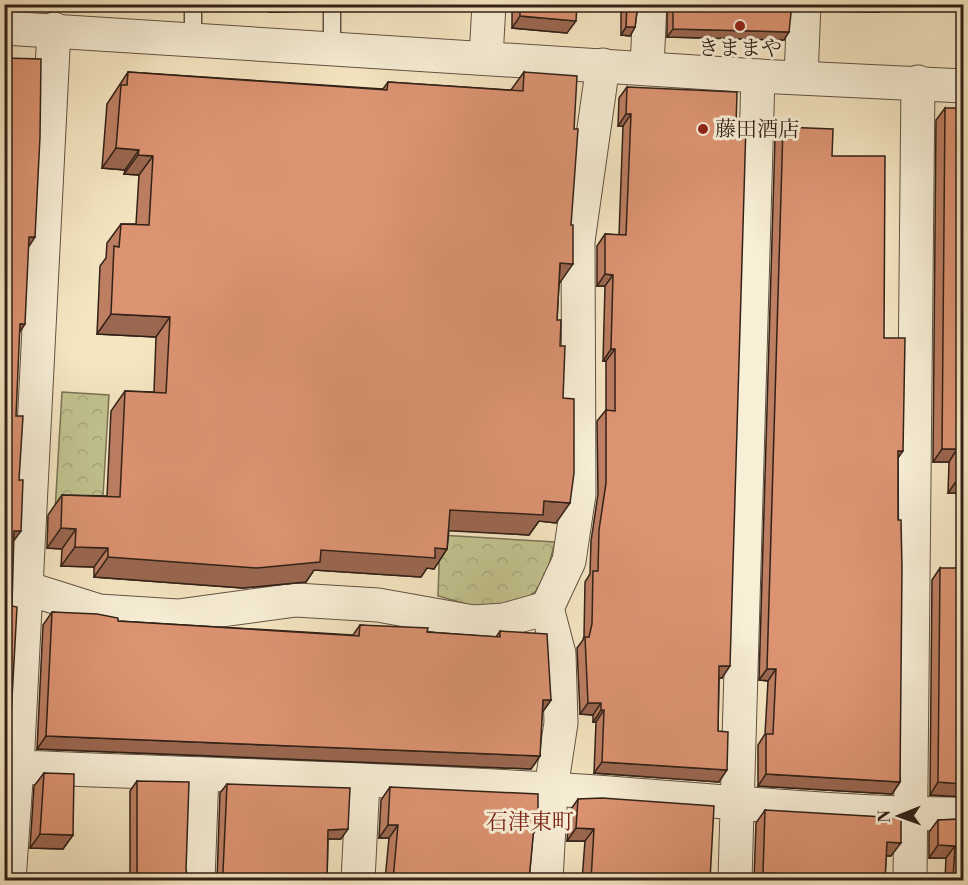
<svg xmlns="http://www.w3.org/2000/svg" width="968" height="885" viewBox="0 0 968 885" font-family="'Libre Bodoni','Noto Serif JP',serif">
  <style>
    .forest { fill: url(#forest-crowns); stroke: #7a7254; stroke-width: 1.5 }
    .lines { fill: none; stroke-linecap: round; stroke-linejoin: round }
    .service-casing { stroke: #635242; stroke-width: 19 }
    .minor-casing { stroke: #635242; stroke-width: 35 }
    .tertiary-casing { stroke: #635242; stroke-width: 35 }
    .service { stroke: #f8efd7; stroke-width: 16 }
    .minor { stroke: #f8efd7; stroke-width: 33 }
    .tertiary { stroke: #f8efd7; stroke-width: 33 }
    .wall { fill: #bd7e62; stroke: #322118; stroke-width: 1.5 }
    .shaded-wall { fill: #9a6750; stroke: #322118; stroke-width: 1.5 }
    .building { fill: #dc9372; stroke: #322118; stroke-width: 1.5 }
    .poi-dot { fill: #8f2418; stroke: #f8efd7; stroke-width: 2 }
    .labels { text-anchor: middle; stroke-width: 6; stroke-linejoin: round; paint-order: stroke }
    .poi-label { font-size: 21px; fill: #322118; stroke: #f8efd7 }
    .neighbourhood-label { font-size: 22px; fill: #7a1f14; stroke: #f8efd7 }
  </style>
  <defs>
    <pattern id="forest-crowns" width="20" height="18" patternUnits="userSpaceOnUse" patternTransform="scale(1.5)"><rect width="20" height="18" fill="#c2c38f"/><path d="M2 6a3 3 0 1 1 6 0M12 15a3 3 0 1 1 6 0" fill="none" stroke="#a7a77b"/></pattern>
  </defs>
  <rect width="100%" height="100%" fill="#f5e6c2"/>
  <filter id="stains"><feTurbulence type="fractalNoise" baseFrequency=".00333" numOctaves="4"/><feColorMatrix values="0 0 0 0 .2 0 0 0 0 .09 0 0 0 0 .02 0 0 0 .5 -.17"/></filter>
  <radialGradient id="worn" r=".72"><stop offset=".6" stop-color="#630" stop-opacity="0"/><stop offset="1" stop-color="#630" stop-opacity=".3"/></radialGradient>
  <g class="forest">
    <path d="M62,392L109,395L102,513L55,511Z"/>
    <path d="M440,535L555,542L547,572L536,591L519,603L487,610L438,596Z"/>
  </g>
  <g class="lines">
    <g class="service-casing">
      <g id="service">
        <path d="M332,4V47"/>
        <path d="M193,38V4"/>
      </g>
    </g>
    <g class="minor-casing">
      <g id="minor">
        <path d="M486,58L489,4"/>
        <path d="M647,67L650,4"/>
        <path d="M801,77L804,4"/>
        <path d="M26,588L99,611L178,616L296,600L378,605L473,622L504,620L547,608"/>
        <path d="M17,767C195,774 373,779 550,789C688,797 825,814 964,814"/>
        <path d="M9,880L17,767L54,29"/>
        <path d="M198,880L202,774"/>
        <path d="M358,880L363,781"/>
        <path d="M546,880L551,789L561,723L559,654L547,608L569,561L579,494L578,241L603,65"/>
        <path d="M735,880L758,76"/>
        <path d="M910,880L918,82"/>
      </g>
    </g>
    <g class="tertiary-casing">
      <path id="tertiary" d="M4,28L758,76L964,86"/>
    </g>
    <use href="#service" class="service"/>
    <use href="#minor" class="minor"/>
    <use href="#tertiary" class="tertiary"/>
  </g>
  <g class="wall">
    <path d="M239,4H325L321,9L315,11L269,12V7L240,8Z"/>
    <path d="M512,4H577L567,33L512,28Z"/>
    <path d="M621,4H638L635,27L630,36L621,35Z"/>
    <path d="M667,4H792L784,40L667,37Z"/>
    <path d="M822,4H885L880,12L822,11Z"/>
    <path d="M128,72L383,89L388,82L511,90L524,72L559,284L557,320L556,523L539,521L529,535L449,530L447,549L434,569L427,568L421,577L314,570L306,582L243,588L94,577V567L61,566L62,549L47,548L48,515L62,495L107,496L111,411L125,391L154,392L156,337L97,334L100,266L106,258L107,243L121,224H136L139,175L124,174L125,170L102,168L107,104Z"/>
    <path d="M627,87L722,678H719L718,731L719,782L594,773L596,722H593V715L580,714L577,648L583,640L584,636L585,582L590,574L591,541L598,494L597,421L606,410V361H603L605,286H597V246L605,234L619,235L623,126H618L619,98Z"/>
    <path d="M945,108L963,493H948L949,462H933L936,120Z"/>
    <path d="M783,127L832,156L884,338L898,458L900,782L892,794L758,786V745L765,734L768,681L759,680L775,138Z"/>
    <path d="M940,568L963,797L930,795L932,580Z"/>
    <path d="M52,612L118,621L353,635L360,625L427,632L496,637L500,631L551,700L542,712L540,756L531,769L37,749L43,625Z"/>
    <path d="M44,773L73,835L63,849L30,848L34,786Z"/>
    <path d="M137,781L186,870L188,879L190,880H130V791Z"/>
    <path d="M227,784L341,839H328L327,880H217L220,793Z"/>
    <path d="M390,787L533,834L529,880H385L389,838H379L381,800Z"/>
    <path d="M578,799L710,880H582L585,841H567L569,812Z"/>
    <path d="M765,810L891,856H886L885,880H754L756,823Z"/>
    <path d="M963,819V880H945L946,858H929V832L938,820Z"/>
  </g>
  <g class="shaded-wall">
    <path d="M134,4H179L177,7L131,9Z"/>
    <path d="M242,4H271L269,7L240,8Z"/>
    <path d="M275,4H325L321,9L315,11L269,12Z"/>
    <path d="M346,4H404L401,9H342Z"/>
    <path d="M827,4H885L880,12L822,11Z"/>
    <path d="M520,16L576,21L567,33L512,28Z"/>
    <path d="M626,27H635L630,36L621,35Z"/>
    <path d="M673,29L789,32L784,40L667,37Z"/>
    <path d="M626,114H631L623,126H618Z"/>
    <path d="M116,148L139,150L125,170L102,168Z"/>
    <path d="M138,155L153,156L139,175L124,174Z"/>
    <path d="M29,237H35L24,254Z"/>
    <path d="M560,263L573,264L559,284Z"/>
    <path d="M605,274L613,275L605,286H597Z"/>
    <path d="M111,314L170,317L156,337L97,334Z"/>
    <path d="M20,324H25L14,341Z"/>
    <path d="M611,349H615L606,361H603Z"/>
    <path d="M942,449H957L949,462H933Z"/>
    <path d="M898,451H903L895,462Z"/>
    <path d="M957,480H963V493H948Z"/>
    <path d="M544,501L570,503L556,523L539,521L529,535L436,530L450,510Z"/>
    <path d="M61,528L76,529L62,549L47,548Z"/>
    <path d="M14,531H21L9,547Z"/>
    <path d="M75,547L108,548L94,567L61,566Z"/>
    <path d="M435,548L447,549L434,569L427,568L421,577L314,570L306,582L243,588L94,577L108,557L321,550Z"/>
    <path d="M719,666H730L722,678L711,677Z"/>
    <path d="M767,669H776L768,681L759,680Z"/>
    <path d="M543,700H551L542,713Z"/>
    <path d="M588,703H601L593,715L580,714Z"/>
    <path d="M601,710H604L596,722H593Z"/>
    <path d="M46,736L540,756L531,769L37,749Z"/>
    <path d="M602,762L727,770L719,782L594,773Z"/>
    <path d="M766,774L900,782L892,794L758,786Z"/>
    <path d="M938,782L963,784V797L930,795Z"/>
    <path d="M388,825H398L389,838H379Z"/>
    <path d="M534,827H538L529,840Z"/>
    <path d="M576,828L594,829L585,841H567Z"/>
    <path d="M348,829L341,839H321L328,830Z"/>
    <path d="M40,834L73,835L63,849L30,848Z"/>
    <path d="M887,842L901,843L891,856L878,855Z"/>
    <path d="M938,845L955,846L946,858H929Z"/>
    <path d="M763,873L832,876L829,880H758Z"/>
  </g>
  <g class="building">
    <path d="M520,4H577L576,21L520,16Z"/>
    <path d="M627,4H638L635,27H626Z"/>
    <path d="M673,4H792L789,32L673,29Z"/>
    <path d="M4,58L41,59L40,137L35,237H29L25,324H20L16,416H23L19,480H23L21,531H14L12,606L17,607L7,790H4Z"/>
    <path d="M128,72L387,90L388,82L523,91L524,72L577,76L574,129H578L571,225H573V264L560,263L557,320H561L560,346H565L563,398L574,399V473L570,503L544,501L543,515L450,510L447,549L435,548V558L321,550L320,562L257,568L108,557V548L75,547L76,529L61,528L62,495L120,497L125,391L166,393L170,317L111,314L114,246L119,247L121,224L149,225L153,156L138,155L139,150L116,148L121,85H127Z"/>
    <path d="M627,87L737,92L736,125H746L730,666H719L718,731L728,732L727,770L602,762L604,710H601V703H588L585,637H589L592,624L593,571H598L599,530L606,483V410L615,411V349H611L613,275L605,274V234L626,235L631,114H626Z"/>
    <path d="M945,108H963V480H957V449H942Z"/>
    <path d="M783,127L833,129L832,156H885L884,338H905L903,451H898V520H901L902,568L900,782L766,774V734H773L776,669H767Z"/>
    <path d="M940,568H963V784L938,782Z"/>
    <path d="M52,612L97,614L118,618V621L359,636L360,625L428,628L427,632L500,637V631L547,634L551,700H543L540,756L46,736Z"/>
    <path d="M44,773L74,774L73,835L40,834Z"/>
    <path d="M137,781L189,782L186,870L188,879L190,880H137Z"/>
    <path d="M227,784L350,788L348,829L328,830L327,880H220L223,872Z"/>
    <path d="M390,787L538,794V827H534L529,880H393L398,825H388Z"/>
    <path d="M602,798L714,806L710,880H591L594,829L576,828L578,799Z"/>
    <path d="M765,810L901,818V843L887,842L885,880H832V876L763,873Z"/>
    <path d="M963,819V880H953L955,846L938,845V820Z"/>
  </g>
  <g class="poi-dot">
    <circle cx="740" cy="26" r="6"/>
    <circle cx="703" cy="129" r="6"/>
  </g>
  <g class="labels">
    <g class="poi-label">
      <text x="740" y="55">きままや</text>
      <text x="715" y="136" text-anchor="start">藤田酒店</text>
    </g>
    <g class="neighbourhood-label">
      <text x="530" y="829">石津東町</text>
    </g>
  </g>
  <rect width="968" height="885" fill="none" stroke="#f5e6c2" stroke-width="24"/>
  <rect x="6" y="6" width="956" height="873" fill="none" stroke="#322118" stroke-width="3"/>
  <rect x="12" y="12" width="944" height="861" fill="none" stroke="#322118" stroke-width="1.5"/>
  <g transform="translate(899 816) rotate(269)" stroke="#f8efd7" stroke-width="4.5" paint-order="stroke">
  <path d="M0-4.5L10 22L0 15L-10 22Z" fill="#322118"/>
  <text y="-9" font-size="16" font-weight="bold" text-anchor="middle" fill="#322118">N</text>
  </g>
  <rect width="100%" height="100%" filter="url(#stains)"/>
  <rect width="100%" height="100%" fill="url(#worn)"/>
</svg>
